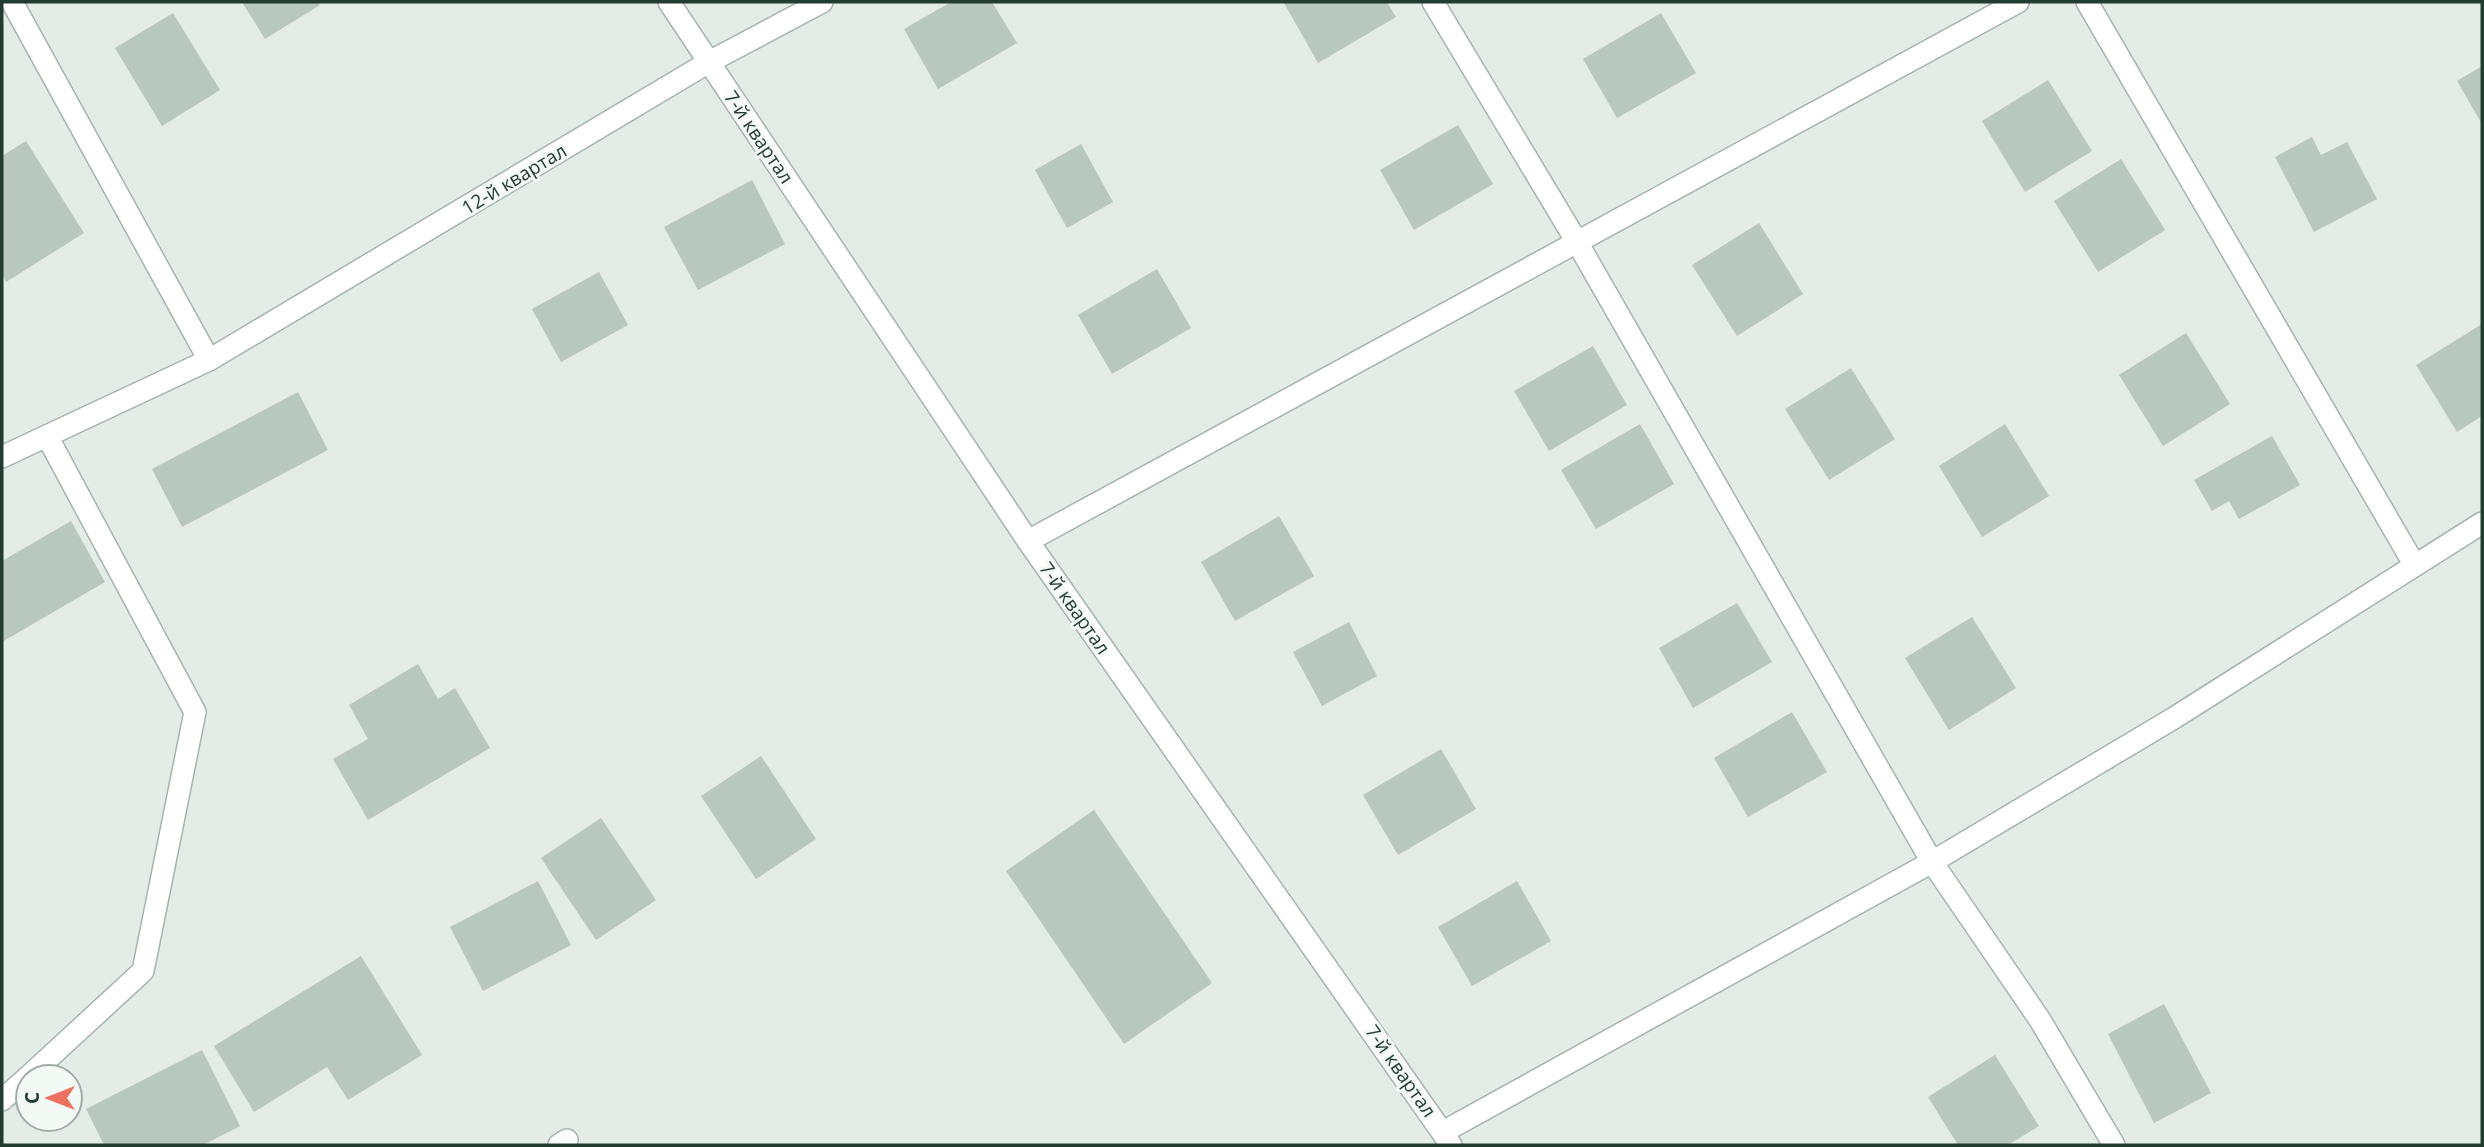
<svg xmlns="http://www.w3.org/2000/svg" width="2484" height="1147" viewBox="0 0 2484 1147" font-family="'Open Sans',sans-serif">
  <style>
    .building { fill: #b8c7bf }
    .lines { fill: none; stroke-linecap: round; stroke-linejoin: round }
    .lane-casing { stroke: #a6b4ad; stroke-width: 24 }
    .street-casing { stroke: #a6b4ad; stroke-width: 24 }
    .lane { stroke: #fff; stroke-width: 21 }
    .street { stroke: #fff; stroke-width: 21 }
    .labels { text-anchor: middle; stroke-width: 6; stroke-linejoin: round; paint-order: stroke }
    .street-label { font-size: 19px; fill: #233c32; stroke: #f3f9f5 }
  </style>
  <rect width="100%" height="100%" fill="#e3ece7"/>
  <g class="building">
    <path d="M242,2H318L320,5L265,39Z"/>
    <path d="M951,2H992L1017,43L938,89L904,29Z"/>
    <path d="M1287,2H1387L1396,17L1318,63L1284,3Z"/>
    <path d="M173,13L220,90L162,126L115,48Z"/>
    <path d="M1661,13L1696,73L1617,118L1583,59Z"/>
    <path d="M2482,66V124L2457,81Z"/>
    <path d="M2048,80L2092,151L2025,192L1982,121Z"/>
    <path d="M1458,125L1493,184L1414,230L1380,170Z"/>
    <path d="M2312,137L2321,155L2347,142L2377,199L2314,232L2275,157Z"/>
    <path d="M26,141L84,233L6,282L2,274V156Z"/>
    <path d="M1081,144L1113,202L1067,228L1035,170Z"/>
    <path d="M2121,159L2165,230L2098,272L2054,201Z"/>
    <path d="M752,180L785,244L698,290L664,227Z"/>
    <path d="M1759,223L1803,294L1737,336L1692,265Z"/>
    <path d="M1157,269L1191,328L1112,374L1078,315Z"/>
    <path d="M599,272L628,325L561,362L532,309Z"/>
    <path d="M2482,324V416L2457,432L2416,365Z"/>
    <path d="M2186,333L2230,404L2163,446L2119,375Z"/>
    <path d="M1593,346L1627,405L1549,451L1514,391Z"/>
    <path d="M1851,368L1895,439L1829,480L1785,409Z"/>
    <path d="M298,392L328,450L182,527L152,469Z"/>
    <path d="M1640,424L1674,484L1596,529L1561,470Z"/>
    <path d="M2005,424L2049,496L1982,537L1939,466Z"/>
    <path d="M2272,436L2300,485L2239,519L2229,501L2212,511L2194,480Z"/>
    <path d="M1279,516L1314,576L1235,621L1201,562Z"/>
    <path d="M71,521L105,582L2,642V561Z"/>
    <path d="M1737,603L1772,662L1693,708L1659,648Z"/>
    <path d="M1972,617L2016,688L1949,730L1905,658Z"/>
    <path d="M1349,622L1377,676L1322,706L1293,652Z"/>
    <path d="M418,664L438,699L455,688L490,748L368,820L333,759L368,739L349,705Z"/>
    <path d="M1792,712L1827,772L1748,817L1714,758Z"/>
    <path d="M1441,749L1476,809L1398,855L1363,795Z"/>
    <path d="M761,756L816,839L756,879L701,796Z"/>
    <path d="M1094,810L1212,983L1124,1044L1006,871Z"/>
    <path d="M601,818L656,900L596,940L541,858Z"/>
    <path d="M538,881L571,945L483,991L450,927Z"/>
    <path d="M1517,881L1551,941L1472,986L1438,927Z"/>
    <path d="M361,956L422,1055L348,1100L327,1067L254,1112L214,1046Z"/>
    <path d="M2164,1004L2211,1093L2154,1123L2108,1034Z"/>
    <path d="M202,1050L240,1126L203,1145H104L86,1109Z"/>
    <path d="M1995,1055L2039,1126L2008,1145H1958L1928,1097Z"/>
  </g>
  <g class="lines">
    <g class="lane-casing">
      <path id="lane" d="M1932,862L2040,1020L2114,1145"/>
    </g>
    <g class="street-casing">
      <g id="street">
        <path d="M12,2L209,360"/>
        <path d="M669,2L1028,541L1451,1145"/>
        <path d="M1433,2L1577,242L1932,862"/>
        <path d="M2087,2L2414,564"/>
        <path d="M2,457L209,360L709,62L822,2"/>
        <path d="M1028,541L2018,2"/>
        <path d="M28,1077L143,971L195,712L47,436"/>
        <path d="M2,1100L28,1077"/>
        <path d="M1443,1132L1932,862L2174,718L2482,523"/>
        <path d="M559,1145L567,1140"/>
      </g>
    </g>
    <use href="#lane" class="lane"/>
    <use href="#street" class="street"/>
  </g>
  <g class="labels">
    <g class="street-label">
      <text transform="translate(759 137) rotate(56)" y="7">7-й квартал</text>
      <text transform="translate(514 179) rotate(-31)" y="7">12-й квартал</text>
      <text transform="translate(1075 608) rotate(55)" y="7">7-й квартал</text>
      <text transform="translate(1401 1071) rotate(55)" y="7">7-й квартал</text>
    </g>
  </g>
  <rect width="2484" height="1147" fill="none" stroke="#233c32" stroke-width="7"/>
  <g transform="translate(49 1098) rotate(270)"><circle r="33" fill="#f3f9f5" stroke="#a0ada7" stroke-width="2"/>
  <path d="M0-5L12 26L0 18L-12 26Z" fill="#ec7161"/>
  <text y="-10" font-size="19" font-weight="bold" text-anchor="middle" fill="#233c32">С</text>
  </g>
</svg>
